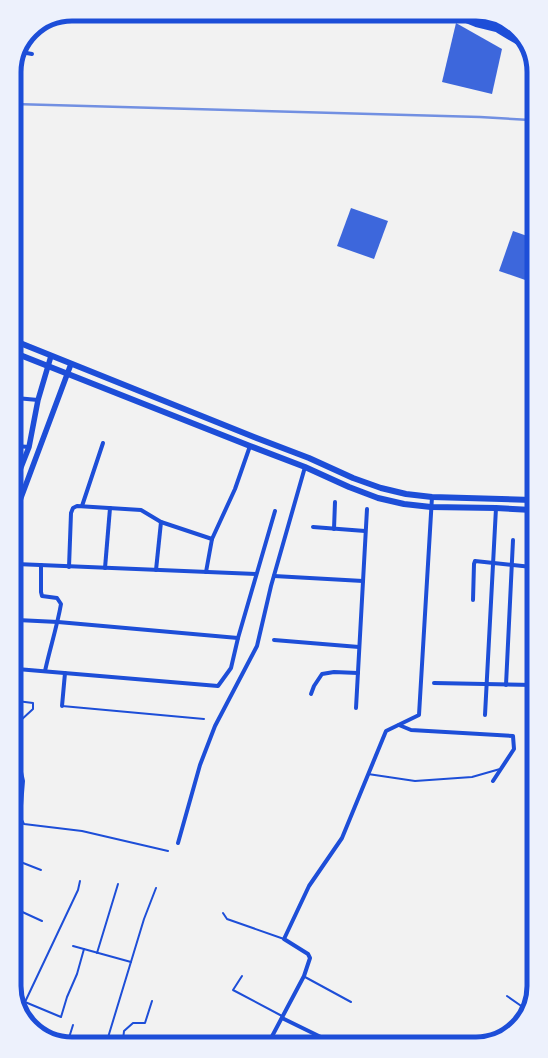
<svg xmlns="http://www.w3.org/2000/svg" width="548" height="1058" viewBox="0 0 548 1058" font-family="Karla,sans-serif">
  <style>
    .building { fill: #3d67dc }
    .lines { fill: none; stroke-linecap: round; stroke-linejoin: round }
    .service { stroke: #1d4ed8; stroke-width: 2 }
    .minor { stroke: #1d4ed8; stroke-width: 4 }
    .secondary { stroke: #1d4ed8; stroke-width: 5.5 }
    .primary { stroke: #1d4ed8; stroke-width: 6 }
    .rail { stroke: #7290e2; stroke-width: 2.5 }
    .rim { fill: none; stroke: #1d4ed8; stroke-width: 5 }
  </style>
  <rect width="100%" height="100%" fill="#f2f2f2"/>
  <g class="building">
    <path d="M456,23L502,49L492,94L442,82Z"/>
    <path d="M351,208L388,221L374,259L337,246Z"/>
    <path d="M513,231L530,237L531,282L499,271Z"/>
    <path d="M16,376H22L21,382H16Z"/>
    <rect x="16" y="409" width="3" height="6"/>
  </g>
  <g class="lines">
    <g class="service">
      <path d="M17,701L33,703V709L20,721L18,754L24,781L21,818L24,824L82,831L168,851"/>
      <path d="M62,706L204,719"/>
      <path d="M368,774L415,781L472,777L500,769"/>
      <path d="M18,861L41,870"/>
      <path d="M18,910L42,921"/>
      <path d="M223,913L227,919L284,939"/>
      <path d="M73,946L131,962"/>
      <path d="M97,953L118,884"/>
      <path d="M242,976L233,990L282,1016"/>
      <path d="M305,977L351,1002"/>
      <path d="M507,996L527,1010"/>
      <path d="M25,1002L61,1017L67,997L77,974L84,949"/>
      <path d="M22,1013L25,1002L78,890L80,881"/>
      <path d="M109,1036L123,1040V1043"/>
      <path d="M123,1040L124,1031L133,1023H145L152,1001"/>
      <path d="M175,1043V1042"/>
      <path d="M67,1044L73,1025"/>
      <path d="M106,1044L144,919L156,888"/>
    </g>
    <g class="minor">
      <path d="M21,52L32,54"/>
      <path d="M16,398L38,400"/>
      <path d="M16,446L29,447"/>
      <path d="M82,506L103,443"/>
      <path d="M313,527L365,531"/>
      <path d="M334,529L335,502"/>
      <path d="M16,564L256,574"/>
      <path d="M41,565V592L42,596L57,598L61,604C57,627 50,648 45,671"/>
      <path d="M69,567L71,513L73,508L77,506L141,510L161,522L212,539"/>
      <path d="M105,568L110,508"/>
      <path d="M156,570L161,522"/>
      <path d="M206,572L212,539L235,489L250,446"/>
      <path d="M274,576L363,581"/>
      <path d="M473,600L474,564L475,561L532,567"/>
      <path d="M17,620L58,622L238,638"/>
      <path d="M274,640L359,647"/>
      <path d="M17,669L218,686L231,668L238,638L275,511"/>
      <path d="M434,683L533,685"/>
      <path d="M506,685L513,540"/>
      <path d="M311,694L314,686L322,674L334,672L358,673"/>
      <path d="M62,706L65,673"/>
      <path d="M356,708L367,509"/>
      <path d="M485,715L496,508"/>
      <path d="M399,725L411,730L513,736L514,749L493,781"/>
      <path d="M178,843L200,765L215,726L257,646L271,586L305,467"/>
      <path d="M282,1018L329,1041"/>
      <path d="M269,1042L304,976L310,958L308,954L284,939L309,886L342,838L386,731L419,715L432,497"/>
    </g>
    <g class="secondary">
      <path d="M499,31L516,41L526,46"/>
      <path d="M16,480L29,447L38,400L51,356"/>
      <path d="M16,511L71,364"/>
    </g>
    <g class="primary">
      <path d="M451,14L476,24L517,34"/>
      <path d="M15,341L254,437L309,458L353,478L381,488L406,494L432,497L532,500"/>
      <path d="M15,353L250,446L305,467L349,487L378,498L404,504L431,507L496,508L532,510"/>
    </g>
    <path class="rail" d="M14,104L480,117L530,120"/>
  </g>
  <path d="M0 0H548V1058H0ZM72 21H476A51 51 0 0 1 527 72V986A51 51 0 0 1 476 1037H72A51 51 0 0 1 21 986V72A51 51 0 0 1 72 21Z" fill="#edf1fc" fill-rule="evenodd"/>
  <path class="rim" d="M72 21H476A51 51 0 0 1 527 72V986A51 51 0 0 1 476 1037H72A51 51 0 0 1 21 986V72A51 51 0 0 1 72 21Z"/>
</svg>
